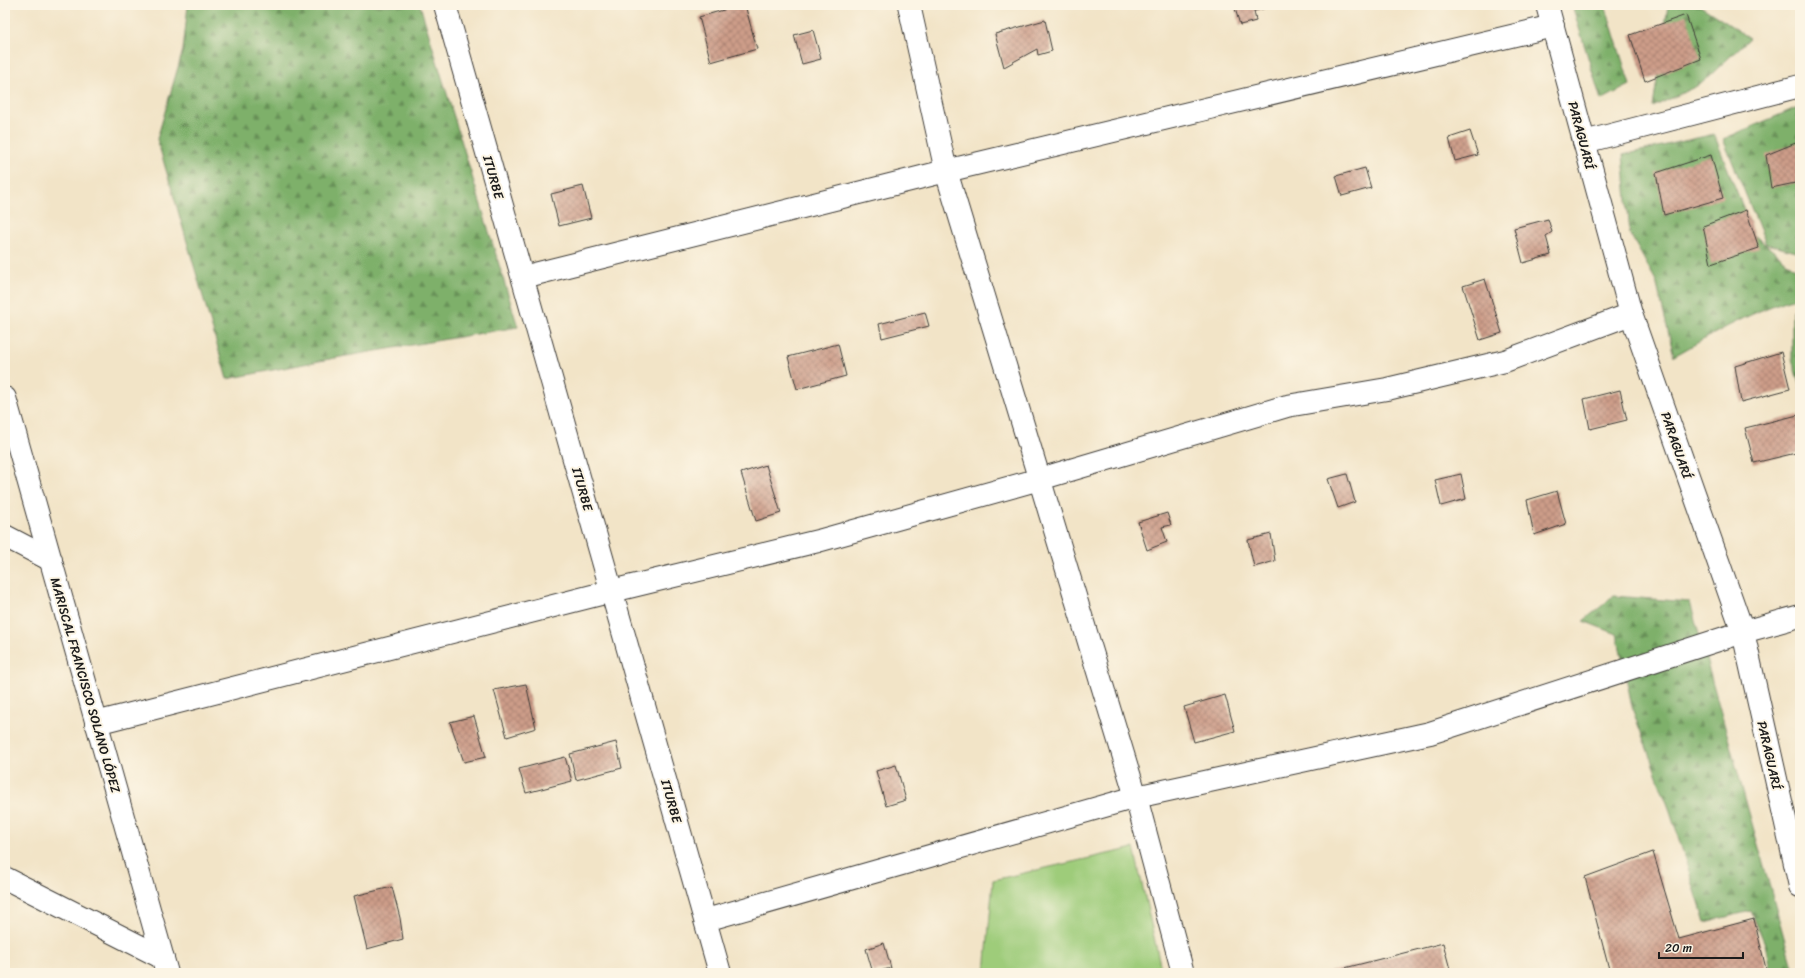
<svg xmlns="http://www.w3.org/2000/svg" width="1805" height="978" viewBox="0 0 1805 978" font-family="Sriracha,sans-serif">
  <style>
    .green { fill: #9ecc7a; stroke: #5d744b }
    .forest { fill: url(#forest-firs); stroke: #4d6643 }
    .building { fill: url(#building-cross-hatch) }
    .lines { fill: none; stroke-linecap: round; stroke-linejoin: round }
    .minor-casing { stroke: #3c3a36; stroke-width: 24 }
    .minor { stroke: #fff; stroke-width: 22 }
    .labels { text-anchor: middle; stroke-width: 4; stroke-linejoin: round; paint-order: stroke }
    .street-label { font-size: 13px; fill: #1c1c1c; stroke: #fcf5e5 }
  </style>
  <defs>
    <pattern id="forest-firs" width="22" height="20" patternUnits="userSpaceOnUse"><rect width="22" height="20" fill="#7eb06a"/><path d="M5 1l3.5 6h-7zM16 11l3.5 6h-7z" fill="#668e56"/></pattern>
    <pattern id="building-cross-hatch" width="8" height="8" patternUnits="userSpaceOnUse"><rect width="8" height="8" fill="#cd9d89"/><path d="M0 0l8 8M0 8l8-8" fill="none" stroke="#a67f6f"/></pattern>
  </defs>
  <rect width="100%" height="100%" fill="#fcf5e5"/>
  <filter id="ink" filterUnits="userSpaceOnUse"><feTurbulence type="fractalNoise" baseFrequency=".025" numOctaves="2"/><feDisplacementMap in="SourceGraphic" scale="8" xChannelSelector="R" yChannelSelector="G"/><feConvolveMatrix kernelMatrix="1 2 1 2 8 2 1 2 1" color-interpolation-filters="sRGB"/></filter>
  <filter id="wash" filterUnits="userSpaceOnUse"><feTurbulence type="fractalNoise" baseFrequency=".012" numOctaves="4" result="noise"/><feDisplacementMap in="SourceGraphic" scale="16" xChannelSelector="R" yChannelSelector="G"/><feGaussianBlur stdDeviation="0.9" result="paint"/><feColorMatrix in="noise" values="0 0 0 0 0 0 0 0 0 0 0 0 0 0 0 0 0 1.4 0 .05"/><feComposite in="paint" operator="in"/></filter>
  <g filter="url(#wash)">
    <rect width="100%" height="100%" fill="#f2e4c7"/>
    <path class="green" d="M1134,848L1162,973H985L993,880Z"/>
    <g class="forest">
      <path d="M188,5H420L518,327L335,358L227,379L157,139L183,50Z"/>
      <path d="M1572,5H1605L1630,85L1601,100Z"/>
      <path d="M1668,5H1699L1750,38L1701,84L1653,107Z"/>
      <path d="M1800,106V253L1766,244L1723,139Z"/>
      <path d="M1714,134L1754,235L1800,273V297C1756,308 1714,334 1674,356L1656,281L1630,234L1623,155Z"/>
      <path d="M1800,309V388L1792,359V310Z"/>
      <path d="M1614,596L1690,602L1794,973H1771L1765,944L1751,911L1705,922L1670,811L1633,711L1617,634L1583,621Z"/>
    </g>
    <g id="blocks">
      <g class="building">
        <path d="M741,5H745L757,49L711,62L699,17Z"/>
        <path d="M1234,5H1269L1270,7L1254,11L1256,21L1240,25Z"/>
        <path d="M1686,15L1701,59L1645,81L1630,35Z"/>
        <path d="M1045,20L1052,51L1038,55L1037,49L1004,67L995,34Z"/>
        <path d="M813,30L821,59L802,64L794,35Z"/>
        <path d="M1470,131L1478,155L1455,161L1449,138Z"/>
        <path d="M1798,142L1800,182L1771,188L1766,155Z"/>
        <path d="M1711,155L1723,198L1664,215L1656,173Z"/>
        <path d="M1365,168L1371,188L1342,196L1336,176Z"/>
        <path d="M583,186L591,218L559,226L551,194Z"/>
        <path d="M1746,210L1759,248L1711,264L1703,226Z"/>
        <path d="M1548,219L1552,232L1546,236L1551,255L1523,263L1514,228Z"/>
        <path d="M1485,279L1502,333L1480,340L1463,286Z"/>
        <path d="M925,312L929,326L882,338L879,324Z"/>
        <path d="M838,344L846,376L797,389L788,357Z"/>
        <path d="M1781,352L1790,389L1741,402L1735,366Z"/>
        <path d="M1620,390L1627,420L1590,429L1584,399Z"/>
        <path d="M1798,415L1800,452L1754,463L1745,428Z"/>
        <path d="M766,465L781,513L756,521L741,473Z"/>
        <path d="M1347,474L1355,502L1338,508L1328,479Z"/>
        <path d="M1461,474L1466,499L1441,506L1435,480Z"/>
        <path d="M1557,491L1566,524L1534,535L1527,500Z"/>
        <path d="M1167,513L1171,525L1162,527L1167,542L1147,550L1138,522Z"/>
        <path d="M1271,534L1275,561L1254,567L1248,540Z"/>
        <path d="M526,684L536,728L507,737L494,690Z"/>
        <path d="M1225,695L1235,731L1194,742L1184,707Z"/>
        <path d="M474,716L486,757L464,762L450,722Z"/>
        <path d="M616,742L622,768L576,780L570,754Z"/>
        <path d="M565,757L572,781L526,793L519,769Z"/>
        <path d="M896,765L906,800L886,806L876,771Z"/>
        <path d="M1653,852L1679,939L1754,919L1767,973H1610L1585,877Z"/>
        <path d="M392,887L400,918L403,939L367,949L354,896Z"/>
        <path d="M884,943L891,968L873,973L866,949Z"/>
        <path d="M1443,943L1451,973H1329V972Z"/>
      </g>
    </g>
  </g>
  <g filter="url(#ink)">
    <use href="#blocks" fill-opacity="0" stroke="#3c3a36" stroke-width="1"/>
    <g class="lines">
      <g class="minor-casing">
        <g id="minor">
          <path d="M445,5L720,973"/>
          <path d="M909,5L946,171L1136,797L1183,973"/>
          <path d="M1547,5L1631,314L1743,632L1800,886"/>
          <path d="M1584,142L1800,86"/>
          <path d="M523,277L946,171L1553,26"/>
          <path d="M5,398L167,973"/>
          <path d="M5,536L51,560"/>
          <path d="M96,723L612,591L818,541L1040,479L1287,406L1387,389L1505,361L1631,314"/>
          <path d="M5,878L163,958"/>
          <path d="M706,920L1136,797L1430,733L1743,632L1800,616"/>
        </g>
      </g>
      <use href="#minor" class="minor"/>
    </g>
  </g>
  <g class="labels">
    <g class="street-label">
      <text transform="translate(1582 135) rotate(75)" y="5">PARAGUARÍ</text>
      <text transform="translate(494 177) rotate(74)" y="5">ITURBE</text>
      <text transform="translate(1677 445) rotate(71)" y="5">PARAGUARÍ</text>
      <text transform="translate(583 489) rotate(74)" y="5">ITURBE</text>
      <text transform="translate(86 685) rotate(74)" y="5">MARISCAL FRANCISCO SOLANO LÓPEZ</text>
      <text transform="translate(1770 755) rotate(77)" y="5">PARAGUARÍ</text>
      <text transform="translate(672 801) rotate(74)" y="5">ITURBE</text>
    </g>
  </g>
  <rect width="1805" height="978" fill="none" stroke="#fcf5e5" stroke-width="20"/>
  <path d="M1659 952v6h84v-6" fill="none" stroke="#1c1c1c" stroke-width="2"/>
  <text x="1665" y="952" font-size="12" fill="#1c1c1c" stroke="#fcf5e5" stroke-width="3" paint-order="stroke">20 m</text>
</svg>
